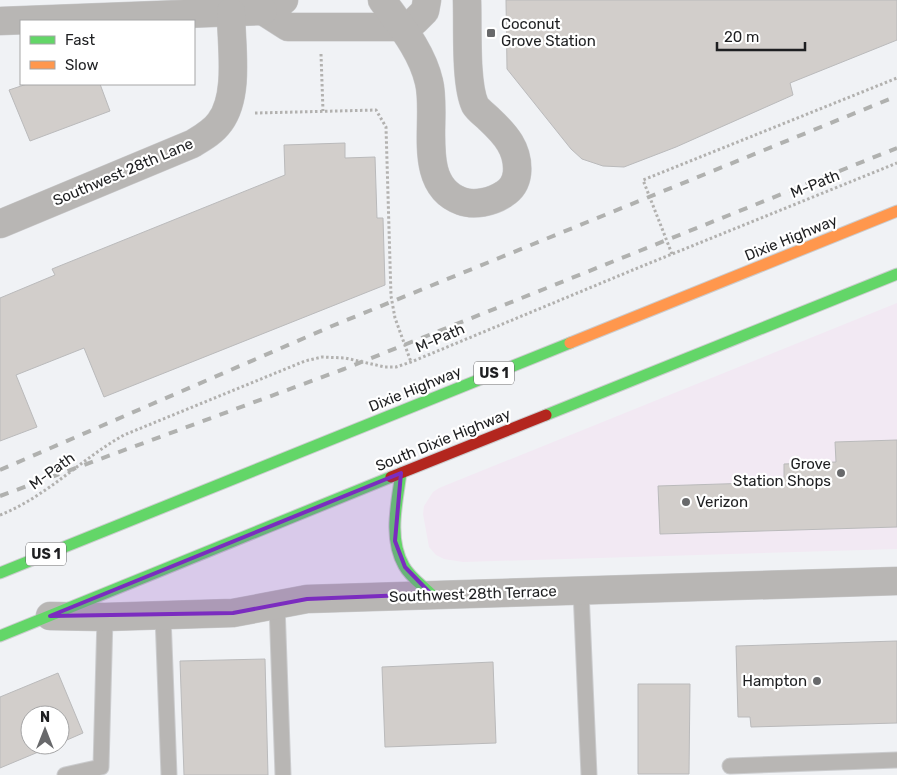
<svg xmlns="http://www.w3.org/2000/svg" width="897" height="775" viewBox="0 0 897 775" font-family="Rubik,sans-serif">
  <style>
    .commercial { fill: #f2e9f3 }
    .building { fill: #d2cecb; stroke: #bababb }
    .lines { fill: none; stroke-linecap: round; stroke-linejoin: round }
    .lane-casing { stroke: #cbccce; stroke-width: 17 }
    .street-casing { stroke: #cbccce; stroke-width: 29 }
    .fast-casing { stroke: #cbccce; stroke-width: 13 }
    .slow-casing { stroke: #cbccce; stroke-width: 13 }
    .jam-casing { stroke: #cbccce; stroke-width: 13 }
    .path { stroke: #b2b1af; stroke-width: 3; stroke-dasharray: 2.5 2.5; stroke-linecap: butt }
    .lane { stroke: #b8b6b4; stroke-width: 15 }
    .street { stroke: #b8b6b4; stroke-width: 28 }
    .fast { stroke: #63d668; stroke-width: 11 }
    .slow { stroke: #ff974d; stroke-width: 11 }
    .jam { stroke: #b3261e; stroke-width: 11 }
    .rail { stroke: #b0b1af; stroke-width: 4; stroke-dasharray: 9 9; stroke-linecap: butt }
    .marked { fill: #7b2cbf; fill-opacity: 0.2; stroke: #7b2cbf; stroke-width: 4; stroke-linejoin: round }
    .poi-dot { fill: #68696b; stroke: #fff; stroke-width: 2 }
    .labels { text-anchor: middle; stroke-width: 4.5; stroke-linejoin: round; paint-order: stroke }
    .shield { fill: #fff; stroke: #626264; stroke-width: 1 }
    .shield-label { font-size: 14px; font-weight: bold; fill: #1e1f21 }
    .poi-label { font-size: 15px; fill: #1e1f21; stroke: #fff; text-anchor: start }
    .street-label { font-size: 15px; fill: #1e1f21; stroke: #fff }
  </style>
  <rect width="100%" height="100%" fill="#f0f2f5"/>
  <path class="commercial" d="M897,303V549L463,562L444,559L436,555L429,547L423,514L424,506L433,492L439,488Z"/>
  <g class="building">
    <path d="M506,0H897V40L790,83L793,95L676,147L624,167L603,166L582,159L571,149L507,69Z"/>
    <path d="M27,84H100L110,111L30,141L9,90Z"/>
    <path d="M345,143V158L375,157L377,218H383L385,285L104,397L84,348L16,375L37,427L0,441V298L55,275L52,269L285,175L284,145Z"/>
    <path d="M897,440V527L660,534L658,486L784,482V464L836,462L835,442Z"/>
    <path d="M897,641V723L751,727L750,717H738L736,646Z"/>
    <path d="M265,659L268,775H184L180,661Z"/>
    <path d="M493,662L496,743L385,747L382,667Z"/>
    <path d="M58,673L83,733L60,743V715H30V745H55L0,768V697Z"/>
    <path d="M638,684H690L689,774H638Z"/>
  </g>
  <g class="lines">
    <g class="lane-casing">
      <g id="lane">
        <path d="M581,591L589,775"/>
        <path d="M277,605L283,775"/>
        <path d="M163,616L169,775"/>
        <path d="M730,766L897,760"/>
        <path d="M65,775L101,767L105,617"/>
      </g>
    </g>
    <g class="street-casing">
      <g id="street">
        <path d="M284,0L263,11L288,27H401L415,21L425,11L427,0"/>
        <path d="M382,0C400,25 422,51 429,82C438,118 415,184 461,201C474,206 492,202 504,194C512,189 516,182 517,173C519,149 505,134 489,119C485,115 478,110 475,105C465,83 468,27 467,0"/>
        <path d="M0,21L263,11"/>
        <path d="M0,224L192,144C202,138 213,132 220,122C240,95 231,45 231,12"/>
        <path d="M50,616L105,617L233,613L307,599L897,581"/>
      </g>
    </g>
    <g class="fast-casing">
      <g id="fast">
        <path d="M546,415L897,274"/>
        <path d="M401,473C397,503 388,538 404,566C410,577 422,585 431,594"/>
        <path d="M0,573L570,343"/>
        <path d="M0,636L391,477"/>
      </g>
    </g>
    <g class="slow-casing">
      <path id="slow" d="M570,343L897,211"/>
    </g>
    <g class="jam-casing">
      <path id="jam" d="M391,477L546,415"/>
    </g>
    <g class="path">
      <path d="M321,54L323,111"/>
      <path d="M255,113L376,110L386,127L391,296L395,318L411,362"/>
      <path d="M672,254L643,180L897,78"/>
      <path d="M0,515C46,497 81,459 124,435L305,361L322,357L345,358L385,367H396L411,362L640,267L897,163"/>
    </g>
    <use href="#lane" class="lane"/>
    <use href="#street" class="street"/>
    <use href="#fast" class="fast"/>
    <use href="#slow" class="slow"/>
    <use href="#jam" class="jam"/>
    <g class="rail">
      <path d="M0,470L332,326L897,96"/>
      <path d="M0,496L344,369L897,148"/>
    </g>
  </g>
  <path class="marked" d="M401,473L395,541L405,567L431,594L307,599L233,613L50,616Z"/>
  <g class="poi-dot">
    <rect x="486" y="28" width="10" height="10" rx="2.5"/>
    <circle cx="841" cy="473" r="5"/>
    <circle cx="686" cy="502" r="5"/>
    <circle cx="817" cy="681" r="5"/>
  </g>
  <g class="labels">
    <g class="shield">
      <rect x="474" y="361.5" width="40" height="23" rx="4"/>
      <rect x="26" y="542.5" width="40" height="23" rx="4"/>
    </g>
    <g class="shield-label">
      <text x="494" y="378">US 1</text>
      <text x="46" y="559">US 1</text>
    </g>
    <g class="poi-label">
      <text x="501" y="29">Coconut<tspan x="501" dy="17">Grove Station</tspan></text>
      <text x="831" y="469" text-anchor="end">Grove<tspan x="831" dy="17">Station Shops</tspan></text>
      <text x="696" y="507">Verizon</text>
      <text x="807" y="686" text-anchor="end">Hampton</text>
    </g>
    <g class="street-label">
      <text transform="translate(123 172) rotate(-23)" y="5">Southwest 28th Lane</text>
      <text transform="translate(815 184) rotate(-22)" y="5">M-Path</text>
      <text transform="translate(791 238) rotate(-22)" y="5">Dixie Highway</text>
      <text transform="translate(440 338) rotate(-23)" y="5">M-Path</text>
      <text transform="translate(415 389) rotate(-22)" y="5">Dixie Highway</text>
      <text transform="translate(443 440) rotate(-22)" y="5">South Dixie Highway</text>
      <text transform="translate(52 471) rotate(-36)" y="5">M-Path</text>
      <text transform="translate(473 594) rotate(-2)" y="5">Southwest 28th Terrace</text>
    </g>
  </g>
  <rect x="20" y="20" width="175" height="65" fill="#ffffff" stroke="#a5a5a6"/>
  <rect x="30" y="36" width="25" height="8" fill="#63d668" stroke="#a5a5a6"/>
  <text x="65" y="45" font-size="15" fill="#1e1f21">Fast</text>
  <rect x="30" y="61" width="25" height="8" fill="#ff974d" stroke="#a5a5a6"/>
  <text x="65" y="70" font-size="15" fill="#1e1f21">Slow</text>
  <g transform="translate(45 730)"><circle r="24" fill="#ffffff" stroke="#a5a5a6"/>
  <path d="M0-4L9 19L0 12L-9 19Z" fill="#68696b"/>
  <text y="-8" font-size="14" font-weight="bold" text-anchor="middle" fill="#1e1f21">N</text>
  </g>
  <path d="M717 42v8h88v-8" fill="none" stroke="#1e1f21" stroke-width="2.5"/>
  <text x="724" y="42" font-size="15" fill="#1e1f21" stroke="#ffffff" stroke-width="4" paint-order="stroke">20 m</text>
</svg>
